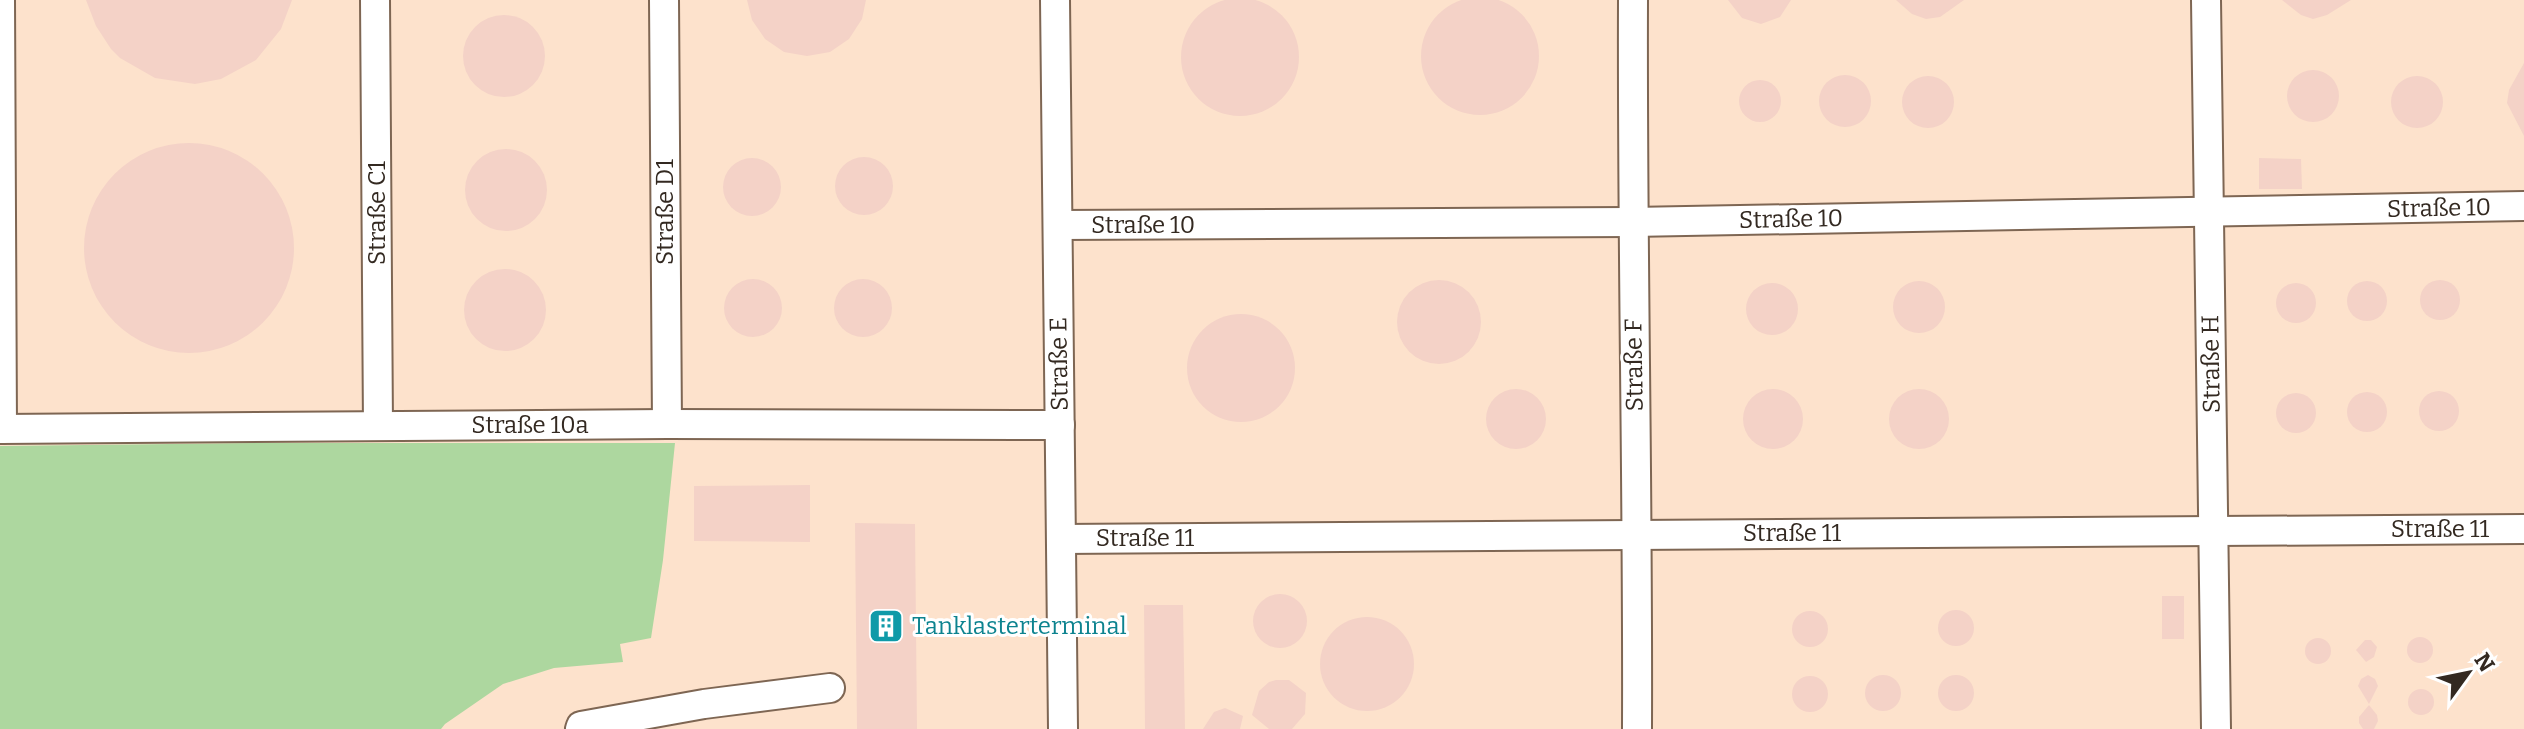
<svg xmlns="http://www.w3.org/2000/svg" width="2524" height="729" viewBox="0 0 2524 729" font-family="Bitter,serif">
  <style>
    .built { fill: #fde2cc }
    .green { fill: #add79f }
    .building { fill: #f4d2c7 }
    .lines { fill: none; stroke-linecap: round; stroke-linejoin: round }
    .minor-casing { stroke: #7e6653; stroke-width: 32 }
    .minor { stroke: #fff; stroke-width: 28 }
    .labels { text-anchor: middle; stroke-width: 6; stroke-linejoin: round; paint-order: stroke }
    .street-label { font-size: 24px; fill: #332921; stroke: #fff }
    .culture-label { font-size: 24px; fill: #0d838f; stroke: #fff; text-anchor: start }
  </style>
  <rect width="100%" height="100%" fill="#fdecdf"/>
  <rect class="built" x="0" y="0" width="2524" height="729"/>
  <path class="green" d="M263,443H675L663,560L651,638L620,644L623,662L554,668L503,684L445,724L441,729H0V446Z"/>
  <g class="building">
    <circle cx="1480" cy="56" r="59"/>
    <circle cx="1240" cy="57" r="59"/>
    <path d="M86,0H292L281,29L256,60L221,79L195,84L155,78L120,58L111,49L96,26Z"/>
    <path d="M747,0H866L862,19L849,39L830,52L807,56L784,52L765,39L752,20Z"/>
    <path d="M1728,0H1791L1780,17L1761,24L1742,18Z"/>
    <path d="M1896,0H1964L1940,17L1926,19L1912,14Z"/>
    <path d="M2282,0H2351L2327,15L2313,19L2301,15Z"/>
    <circle cx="504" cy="56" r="41"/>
    <path d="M2524,63V136L2507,103L2509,90Z"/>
    <circle cx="2313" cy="96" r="26"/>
    <circle cx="1845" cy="101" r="26"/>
    <circle cx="1928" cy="102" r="26"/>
    <circle cx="2417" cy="102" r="26"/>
    <circle cx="1760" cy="101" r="21"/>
    <circle cx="189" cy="248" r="105"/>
    <circle cx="506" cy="190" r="41"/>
    <circle cx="864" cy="186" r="29"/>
    <circle cx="752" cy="187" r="29"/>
    <path d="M2259,158L2301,159L2302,189H2259Z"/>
    <circle cx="505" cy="310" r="41"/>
    <circle cx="863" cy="308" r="29"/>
    <circle cx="753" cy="308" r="29"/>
    <circle cx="1439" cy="322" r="42"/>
    <circle cx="2440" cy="300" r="20"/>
    <circle cx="1919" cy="307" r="26"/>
    <circle cx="2367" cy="301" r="20"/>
    <circle cx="1772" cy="309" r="26"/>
    <circle cx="2296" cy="303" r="20"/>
    <circle cx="1241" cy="368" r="54"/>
    <circle cx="1516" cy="419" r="30"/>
    <circle cx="1773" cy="419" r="30"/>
    <circle cx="1919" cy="419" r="30"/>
    <circle cx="2439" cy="411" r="20"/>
    <circle cx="2367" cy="412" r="20"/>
    <circle cx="2296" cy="413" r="20"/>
    <path d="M810,485V542L694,541V486Z"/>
    <path d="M855,523L915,524L917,729H857Z"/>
    <circle cx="1280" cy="621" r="27"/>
    <rect x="2162" y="596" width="22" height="43"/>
    <path d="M1144,605H1183L1185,729H1145Z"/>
    <circle cx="1956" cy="628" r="18"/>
    <circle cx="1810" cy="629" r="18"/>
    <circle cx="1367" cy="664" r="47"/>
    <circle cx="2420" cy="650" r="13"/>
    <circle cx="2318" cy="651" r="13"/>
    <path d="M2365,640H2371L2377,647L2374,657L2366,662L2356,650Z"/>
    <circle cx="1883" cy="693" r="18"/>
    <circle cx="1956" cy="693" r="18"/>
    <path d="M2368,675L2375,679L2378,686L2369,704L2358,686L2361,679Z"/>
    <circle cx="1810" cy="694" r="18"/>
    <path d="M1276,680H1289L1306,693L1305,714L1292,729H1269L1252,715L1259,691L1269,682Z"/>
    <circle cx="2421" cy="702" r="13"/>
    <path d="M2369,705L2377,715L2378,721L2374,729H2363L2359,723V717Z"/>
    <path d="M1225,708L1243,716L1240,729H1203L1214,712Z"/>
  </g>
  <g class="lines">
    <g class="minor-casing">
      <g id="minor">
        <path d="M0,0L2,429"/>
        <path d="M375,0L378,426"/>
        <path d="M664,0L667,424"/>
        <path d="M1055,0L1063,729"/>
        <path d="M1633,0C1632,243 1638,486 1637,729"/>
        <path d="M2206,0L2216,729"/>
        <path d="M1058,225L1632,222L2524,206"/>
        <path d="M0,429L667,424L1060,425"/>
        <path d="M1061,539L2524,529"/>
        <path d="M580,729L581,726L704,704L830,688"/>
      </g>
    </g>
    <use href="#minor" class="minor"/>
  </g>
  <defs>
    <g id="building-square" transform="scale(1.8)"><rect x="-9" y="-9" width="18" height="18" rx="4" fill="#0f9aa8" stroke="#fff"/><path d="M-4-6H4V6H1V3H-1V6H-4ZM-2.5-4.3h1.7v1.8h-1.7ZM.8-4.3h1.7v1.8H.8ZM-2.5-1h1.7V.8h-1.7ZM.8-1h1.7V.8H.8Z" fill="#fff"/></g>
  </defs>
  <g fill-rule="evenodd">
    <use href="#building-square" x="886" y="626"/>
  </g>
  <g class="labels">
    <g class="street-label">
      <text transform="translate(2439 208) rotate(-1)" y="8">Straße 10</text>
      <text transform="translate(665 212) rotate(-90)" y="8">Straße D1</text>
      <text transform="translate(377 213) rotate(-90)" y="8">Straße C1</text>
      <text transform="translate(1791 219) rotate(-1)" y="8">Straße 10</text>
      <text x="1143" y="233">Straße 10</text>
      <text transform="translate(1059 364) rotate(-91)" y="8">Straße E</text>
      <text transform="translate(2211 364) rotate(-91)" y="8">Straße H</text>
      <text transform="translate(1634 365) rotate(-91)" y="8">Straße F</text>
      <text x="530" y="433">Straße 10a</text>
      <text x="2440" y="537">Straße 11</text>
      <text x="1792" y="541">Straße 11</text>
      <text x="1145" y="546">Straße 11</text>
    </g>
    <g class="culture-label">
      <text x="912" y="634">Tanklasterterminal</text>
    </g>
  </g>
  <g transform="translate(2468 673) rotate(57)" stroke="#ffffff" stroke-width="6" paint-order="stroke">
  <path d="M0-6L14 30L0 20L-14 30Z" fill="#332921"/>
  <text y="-12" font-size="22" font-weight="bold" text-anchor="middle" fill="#332921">N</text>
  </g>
</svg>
